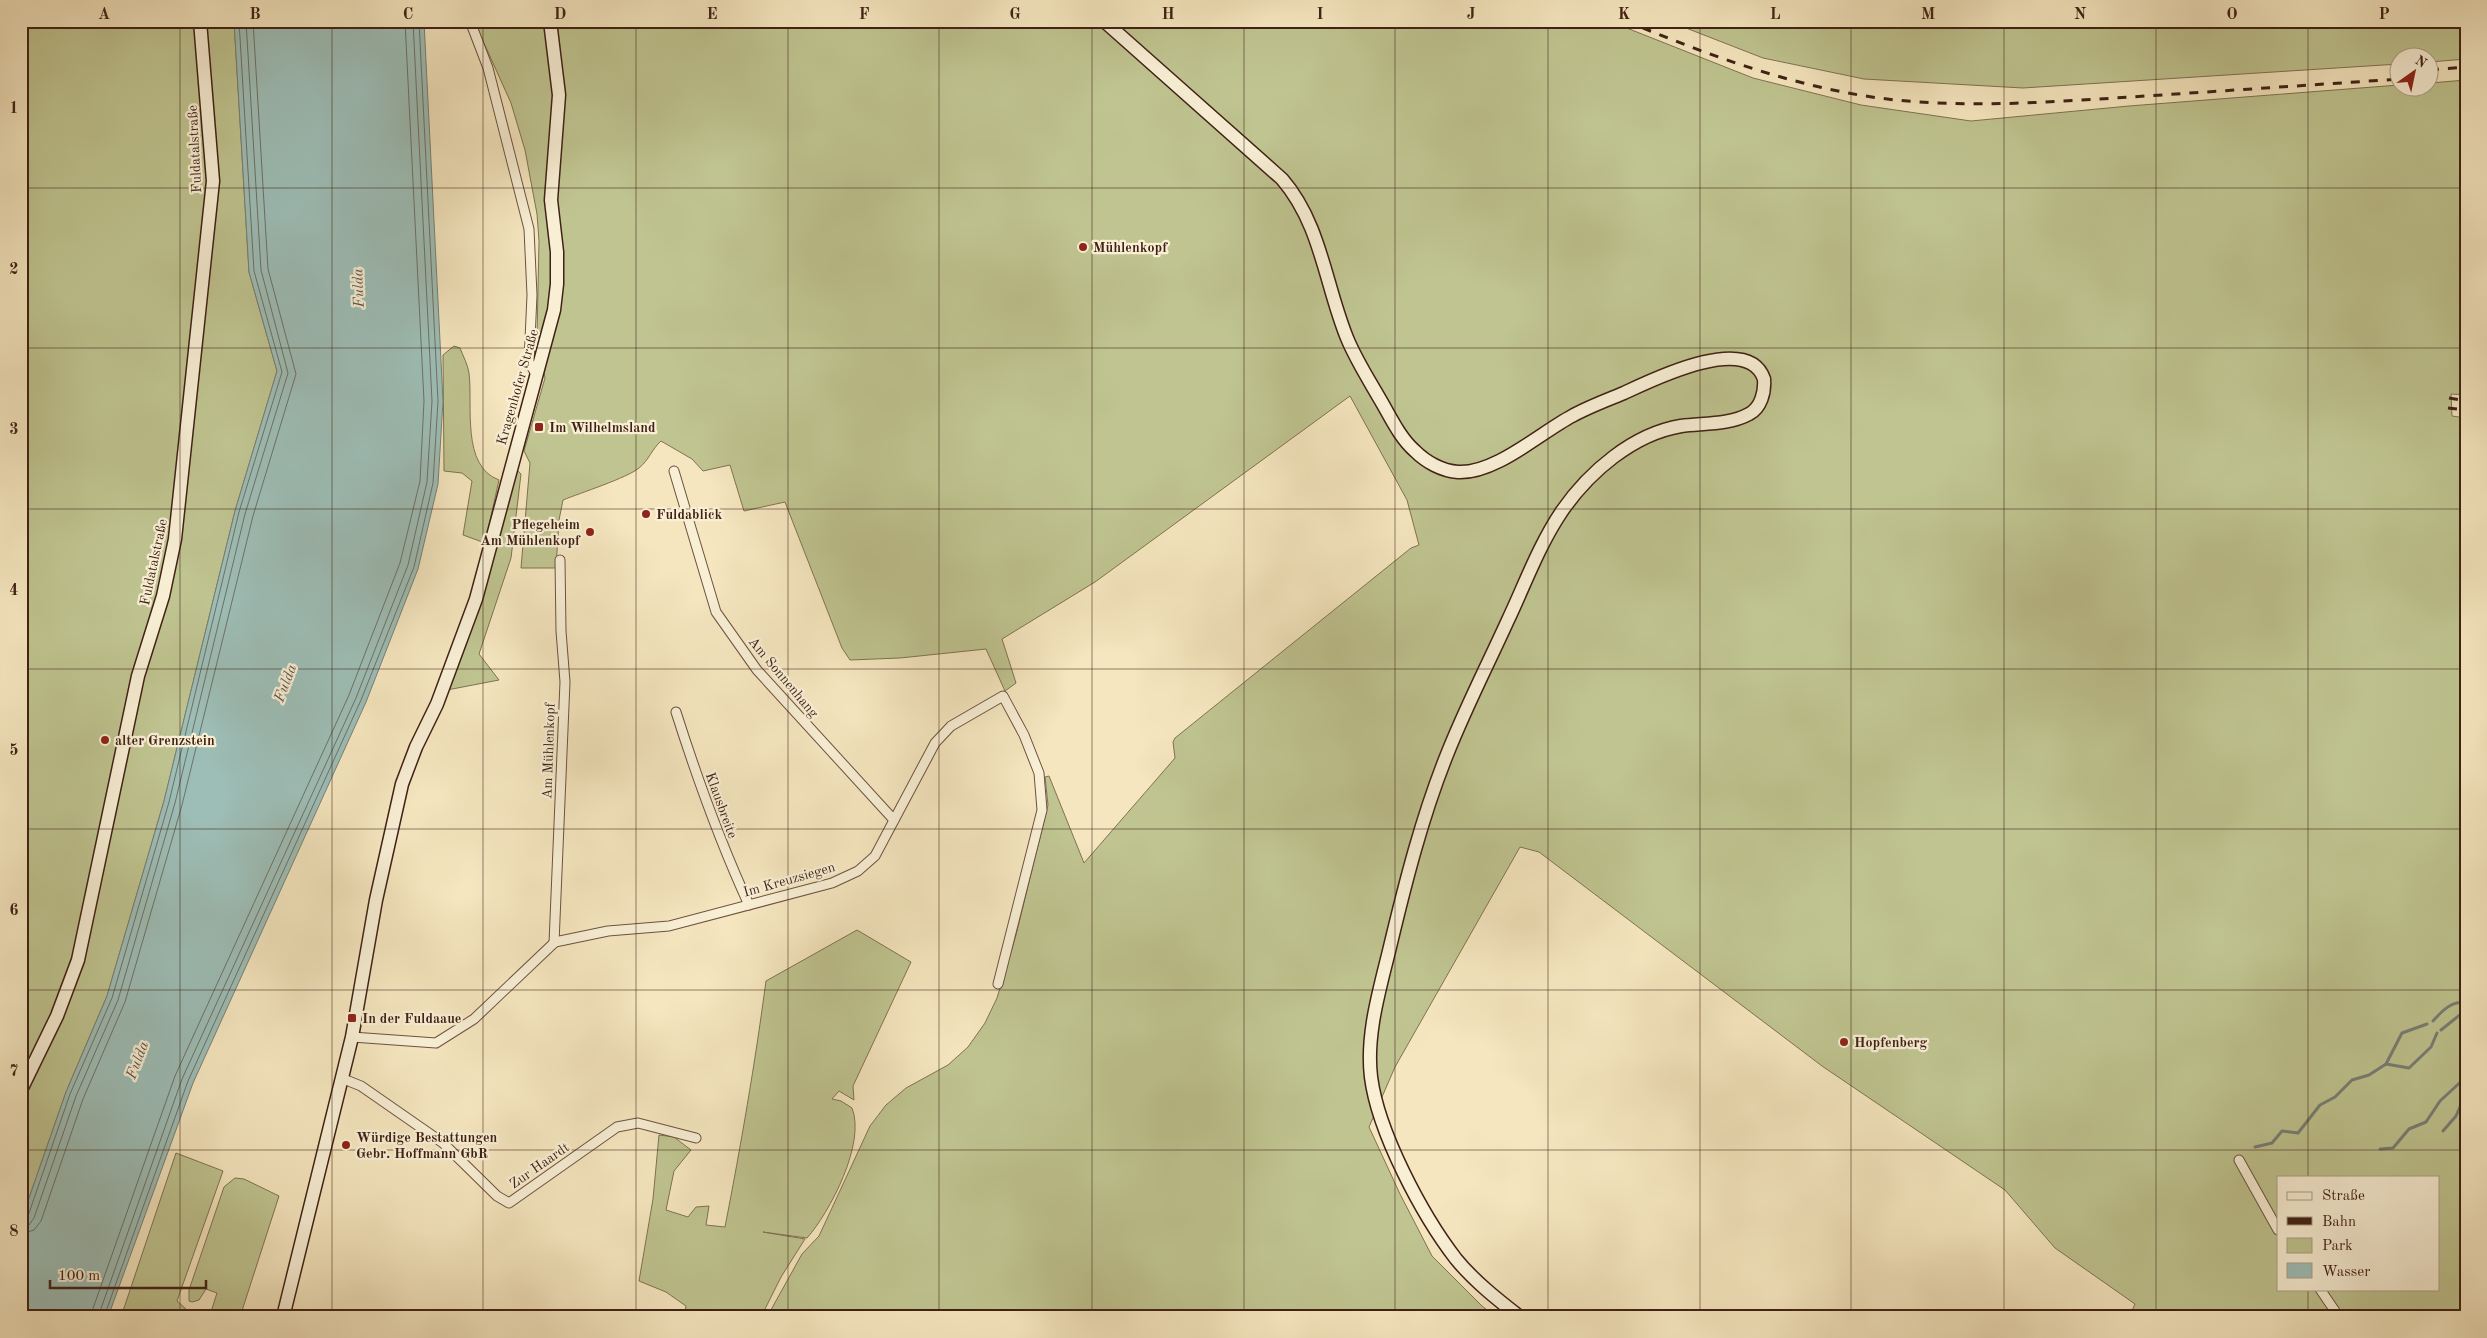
<svg xmlns="http://www.w3.org/2000/svg" width="2487" height="1338" viewBox="0 0 2487 1338" font-family="'Old Standard TT',serif">
  <style>
    .green { fill: #bfc490; stroke: #807252; fill-rule: evenodd }
    .water { fill: #9dbeb7; stroke: #787f76 }
    .lines { fill: none; stroke-linecap: round; stroke-linejoin: round }
    .shore { stroke: #6e7066; stroke-width: 1 }
    .stream { stroke: #787f76; stroke-width: 3 }
    .street-casing { stroke: #6d5240; stroke-width: 11 }
    .secondary-casing { stroke: #402115; stroke-width: 15 }
    .street { stroke: #f8efd5; stroke-width: 9 }
    .secondary { stroke: #f8efd5; stroke-width: 12 }
    .rail { stroke: #402115; stroke-width: 3; stroke-dasharray: 9 9; stroke-linecap: butt }
    .grid { fill: none; stroke: #402115; stroke-width: 1; stroke-opacity: 0.55 }
    .poi-dot { fill: #8f2418; stroke: #f8efd5; stroke-width: 2 }
    .labels { text-anchor: middle; stroke-width: 4.5; stroke-linejoin: round; paint-order: stroke }
    .street-label { font-size: 14px; fill: #402115; stroke: #f8efd5 }
    .poi-label { font-size: 14px; font-weight: bold; fill: #402115; stroke: #f8efd5; text-anchor: start }
    .water-label { font-size: 15px; font-style: italic; fill: #5c5046; stroke: #f8efd5 }
    .neatline { fill: none; stroke: #402115; stroke-width: 2 }
    .grid-label { font-size: 16px; text-anchor: middle; font-weight: bold; fill: #402115 }
  </style>
  <rect width="100%" height="100%" fill="#f5e6bf"/>
  <filter id="stains"><feTurbulence type="fractalNoise" baseFrequency=".004" numOctaves="4"/><feColorMatrix values="0 0 0 0 .2 0 0 0 0 .09 0 0 0 0 .02 0 0 0 .5 -.17"/></filter>
  <radialGradient id="worn" r=".72"><stop offset=".6" stop-color="#630" stop-opacity="0"/><stop offset="1" stop-color="#630" stop-opacity=".3"/></radialGradient>
  <g class="green">
    <path d="M21,21H234L249,272L277,371L235,511L164,801L107,996L66,1092L21,1221Z"/>
    <path d="M474,21H1609L1753,78L1861,105L1971,121L2129,106L2399,85L2400,88H2430V83L2466,80V395L2451,394L2452,416L2466,418V1317H2129L2135,1304L2055,1248L2005,1190L1822,1066L1539,852L1520,847L1395,1067L1369,1127L1400,1194L1432,1256L1482,1306L1496,1317H767L802,1254L819,1236L870,1126L886,1105L906,1088L948,1065L968,1047L985,1023L997,998L1016,935L1048,805L1045,777L1049,776L1084,863L1175,758L1173,742L1175,738L1411,548L1419,545L1407,500L1350,396L1095,582L1002,639L1016,683L1005,691L986,649L900,658L850,660L842,648L785,502L744,511L730,465L703,471L692,459L661,441C652,449 649,460 639,468C627,478 580,493 563,500L559,520L556,568H521L530,463L524,451L545,378L537,338L539,241L537,214L525,150L511,103ZM2278,1177H2438V1289H2278Z"/>
    <path d="M1668,21H2466V59L2430,62V58H2400L2399,64L2023,88L1864,79L1763,58Z"/>
    <path d="M454,346L460,348C463,356 468,365 469,373C473,406 461,466 499,480L485,543L463,535L472,481L462,473L444,471L443,355Z"/>
    <path d="M515,468L521,474L511,558L479,654L499,680L447,690L483,595Z"/>
    <path d="M857,930L911,962L853,1086L854,1100L839,1091L832,1099L841,1101L852,1108C866,1143 830,1212 807,1238L763,1232L805,1239L781,1277L761,1317H684L686,1306L666,1292L639,1281L653,1199L659,1135L674,1137L691,1150L674,1171L666,1210L688,1217L696,1207L709,1206L706,1225L725,1227C741,1145 755,1064 766,981Z"/>
    <path d="M176,1153L223,1171L177,1301L186,1309L187,1317H121Z"/>
    <path d="M235,1178L244,1179L279,1196L240,1317L210,1315L217,1293L206,1289L199,1300L192,1302L189,1301V1290L224,1187Z"/>
  </g>
  <path class="water" d="M234,21H424L443,401L438,484L418,569L366,702L193,1083L108,1317H21V1221L66,1092L107,996L164,801L235,511L277,371L249,272Z"/>
  <g class="lines">
    <g class="shore">
      <path d="M21,1220L28,1216L70,1094L112,998L169,802L239,512L282,372L254,271L239,21"/>
      <path d="M21,1226L29,1225L34,1218L76,1096L118,1000L175,803L245,514L288,373L261,270L246,21"/>
      <path d="M21,1234L34,1230L41,1221L83,1099L125,1002L182,805L253,516L296,374L268,269L253,21"/>
      <path d="M90,1317L175,1076L349,695L400,563L420,481L424,401L405,21"/>
      <path d="M98,1317L182,1079L356,698L408,565L427,482L432,401L413,21"/>
      <path d="M104,1317L188,1081L361,700L414,567L433,483L438,401L419,21"/>
    </g>
    <g class="stream">
      <path d="M2433,1021C2442,1011 2452,1000 2466,1003"/>
      <path d="M2441,1030L2466,1010"/>
      <path d="M2386,1064L2402,1033L2427,1024"/>
      <path d="M2443,1131L2456,1116L2466,1093"/>
      <path d="M2255,1147L2272,1143L2282,1131L2298,1133L2320,1105L2335,1097L2352,1080L2369,1075L2386,1064L2409,1068L2431,1047L2437,1033"/>
      <path d="M2380,1149L2393,1148L2409,1129L2426,1122L2440,1101L2466,1077"/>
    </g>
    <g class="street-casing">
      <g id="street">
        <path d="M470,21L488,68L529,229L532,295L529,362L537,376"/>
        <path d="M674,471L716,612L757,670L894,820"/>
        <path d="M676,712C697,778 720,842 749,905"/>
        <path d="M554,943L565,682L561,631L560,560"/>
        <path d="M352,1037L436,1043L474,1019L555,942L608,931L669,926L832,883L858,871L875,856L935,743L951,726L1003,696L1024,735L1039,773L1042,810L998,984"/>
        <path d="M341,1078L361,1086L443,1143L497,1196L509,1203L617,1127L638,1123L696,1138"/>
        <path d="M2239,1160L2278,1230"/>
        <path d="M2320,1289L2339,1317"/>
      </g>
    </g>
    <g class="secondary-casing">
      <g id="secondary">
        <path d="M1104,21L1282,179C1321,224 1325,284 1347,338C1356,360 1369,380 1381,401C1391,418 1400,438 1415,451C1426,462 1442,471 1458,472C1495,474 1540,433 1572,416C1588,407 1607,400 1624,393C1652,380 1748,332 1764,379C1765,392 1761,408 1749,414C1729,425 1703,423 1681,426C1633,434 1589,472 1562,511C1539,545 1525,584 1508,620C1488,664 1466,707 1448,752C1422,816 1405,884 1389,951C1379,992 1366,1035 1371,1077C1378,1132 1422,1215 1456,1259C1474,1281 1498,1300 1520,1317"/>
        <path d="M21,1090L57,1016L78,960L138,676L163,596L175,539L213,181L200,21"/>
        <path d="M283,1317L352,1037L376,900L402,784L416,747L437,704L476,599L554,310L557,284V252L551,200L559,95L550,21"/>
      </g>
    </g>
    <use href="#street" class="street"/>
    <use href="#secondary" class="secondary"/>
    <g class="rail">
      <path d="M1626,21C1708,55 1791,86 1879,98C1962,109 2048,102 2131,97C2221,91 2310,85 2400,79"/>
      <path d="M2430,70L2466,67"/>
      <path d="M2449,398L2466,401"/>
      <path d="M2448,408L2466,410"/>
    </g>
  </g>
  <path class="grid" d="M180,21V1317M332,21V1317M483,21V1317M636,21V1317M788,21V1317M939,21V1317M1092,21V1317M1244,21V1317M1395,21V1317M1548,21V1317M1700,21V1317M1851,21V1317M2004,21V1317M2156,21V1317M2308,21V1177M21,188H2466M21,348H2466M21,509H2466M21,669H2466M21,829H2466M21,990H2466M21,1150H2466M2308,1289V1317"/>
  <g class="poi-dot">
    <circle cx="1083" cy="247" r="5"/>
    <rect x="534" y="422" width="10" height="10" rx="2.5"/>
    <circle cx="646" cy="514" r="5"/>
    <circle cx="590" cy="532" r="5"/>
    <circle cx="105" cy="740" r="5"/>
    <rect x="347" y="1013" width="10" height="10" rx="2.5"/>
    <circle cx="1844" cy="1042" r="5"/>
    <circle cx="346" cy="1145" r="5"/>
  </g>
  <g class="labels">
    <g class="street-label">
      <text transform="translate(194 149) rotate(-93)" y="5">Fuldatalstraße</text>
      <text transform="translate(517 387) rotate(-74)" y="5">Kragenhofer Straße</text>
      <text transform="translate(153 562) rotate(-78)" y="5">Fuldatalstraße</text>
      <text transform="translate(784 677) rotate(50)" y="5">Am Sonnenhang</text>
      <text transform="translate(548 751) rotate(-88)" y="5">Am Mühlenkopf</text>
      <text transform="translate(722 805) rotate(70)" y="5">Klausbreite</text>
      <text transform="translate(789 879) rotate(-16)" y="5">Im Kreuzsiegen</text>
      <text transform="translate(539 1165) rotate(-35)" y="5">Zur Haardt</text>
    </g>
    <g class="poi-label">
      <text x="1093" y="252">Mühlenkopf</text>
      <text x="549" y="432">Im Wilhelmsland</text>
      <text x="656" y="519">Fuldablick</text>
      <text x="580" y="529" text-anchor="end">Pflegeheim<tspan x="580" dy="16">Am Mühlenkopf</tspan></text>
      <text x="115" y="745">alter Grenzstein</text>
      <text x="362" y="1023">In der Fuldaaue</text>
      <text x="1854" y="1047">Hopfenberg</text>
      <text x="356" y="1142">Würdige Bestattungen<tspan x="356" dy="16">Gebr. Hoffmann GbR</tspan></text>
    </g>
    <g class="water-label">
      <text transform="translate(358 288) rotate(-92)" y="5">Fulda</text>
      <text transform="translate(285 683) rotate(-69)" y="5">Fulda</text>
      <text transform="translate(137 1060) rotate(-69)" y="5">Fulda</text>
    </g>
  </g>
  <rect width="2487" height="1338" fill="none" stroke="#f5e6bf" stroke-width="55"/>
  <rect x="2277" y="1176" width="162" height="115" fill="#f8efd5" stroke="#ae9d88"/>
  <rect x="2287" y="1192" width="25" height="8" fill="#f8efd5" stroke="#ae9d88"/>
  <text x="2322" y="1200" font-size="15" fill="#402115">Straße</text>
  <rect x="2287" y="1217" width="25" height="8" fill="#402115" stroke="#ae9d88"/>
  <text x="2322" y="1226" font-size="15" fill="#402115">Bahn</text>
  <rect x="2287" y="1238" width="25" height="15" fill="#bfc490" stroke="#ae9d88"/>
  <text x="2322" y="1250" font-size="15" fill="#402115">Park</text>
  <rect x="2287" y="1263" width="25" height="15" fill="#9dbeb7" stroke="#ae9d88"/>
  <text x="2322" y="1276" font-size="15" fill="#402115">Wasser</text>
  <g transform="translate(2414 72) rotate(33)"><circle r="24" fill="#f8efd5" stroke="#ae9d88"/>
  <path d="M0-4L9 19L0 12L-9 19Z" fill="#8f2418"/>
  <text y="-8" font-size="14" font-weight="bold" text-anchor="middle" fill="#402115">N</text>
  </g>
  <path d="M50 1280v8h156v-8" fill="none" stroke="#402115" stroke-width="2.5"/>
  <text x="58" y="1280" font-size="15" fill="#402115" stroke="#f8efd5" stroke-width="4" paint-order="stroke">100 m</text>
  <rect x="28" y="28" width="2432" height="1282" class="neatline"/>
  <g class="grid-label">
    <text x="104" y="19">A</text>
    <text x="255" y="19">B</text>
    <text x="408" y="19">C</text>
    <text x="560" y="19">D</text>
    <text x="712" y="19">E</text>
    <text x="864" y="19">F</text>
    <text x="1015" y="19">G</text>
    <text x="1168" y="19">H</text>
    <text x="1320" y="19">I</text>
    <text x="1471" y="19">J</text>
    <text x="1624" y="19">K</text>
    <text x="1775" y="19">L</text>
    <text x="1928" y="19">M</text>
    <text x="2080" y="19">N</text>
    <text x="2232" y="19">O</text>
    <text x="2384" y="19">P</text>
    <text x="14" y="113">1</text>
    <text x="14" y="274">2</text>
    <text x="14" y="434">3</text>
    <text x="14" y="595">4</text>
    <text x="14" y="755">5</text>
    <text x="14" y="915">6</text>
    <text x="14" y="1076">7</text>
    <text x="14" y="1236">8</text>
  </g>
  <rect width="100%" height="100%" filter="url(#stains)"/>
  <rect width="100%" height="100%" fill="url(#worn)"/>
</svg>
